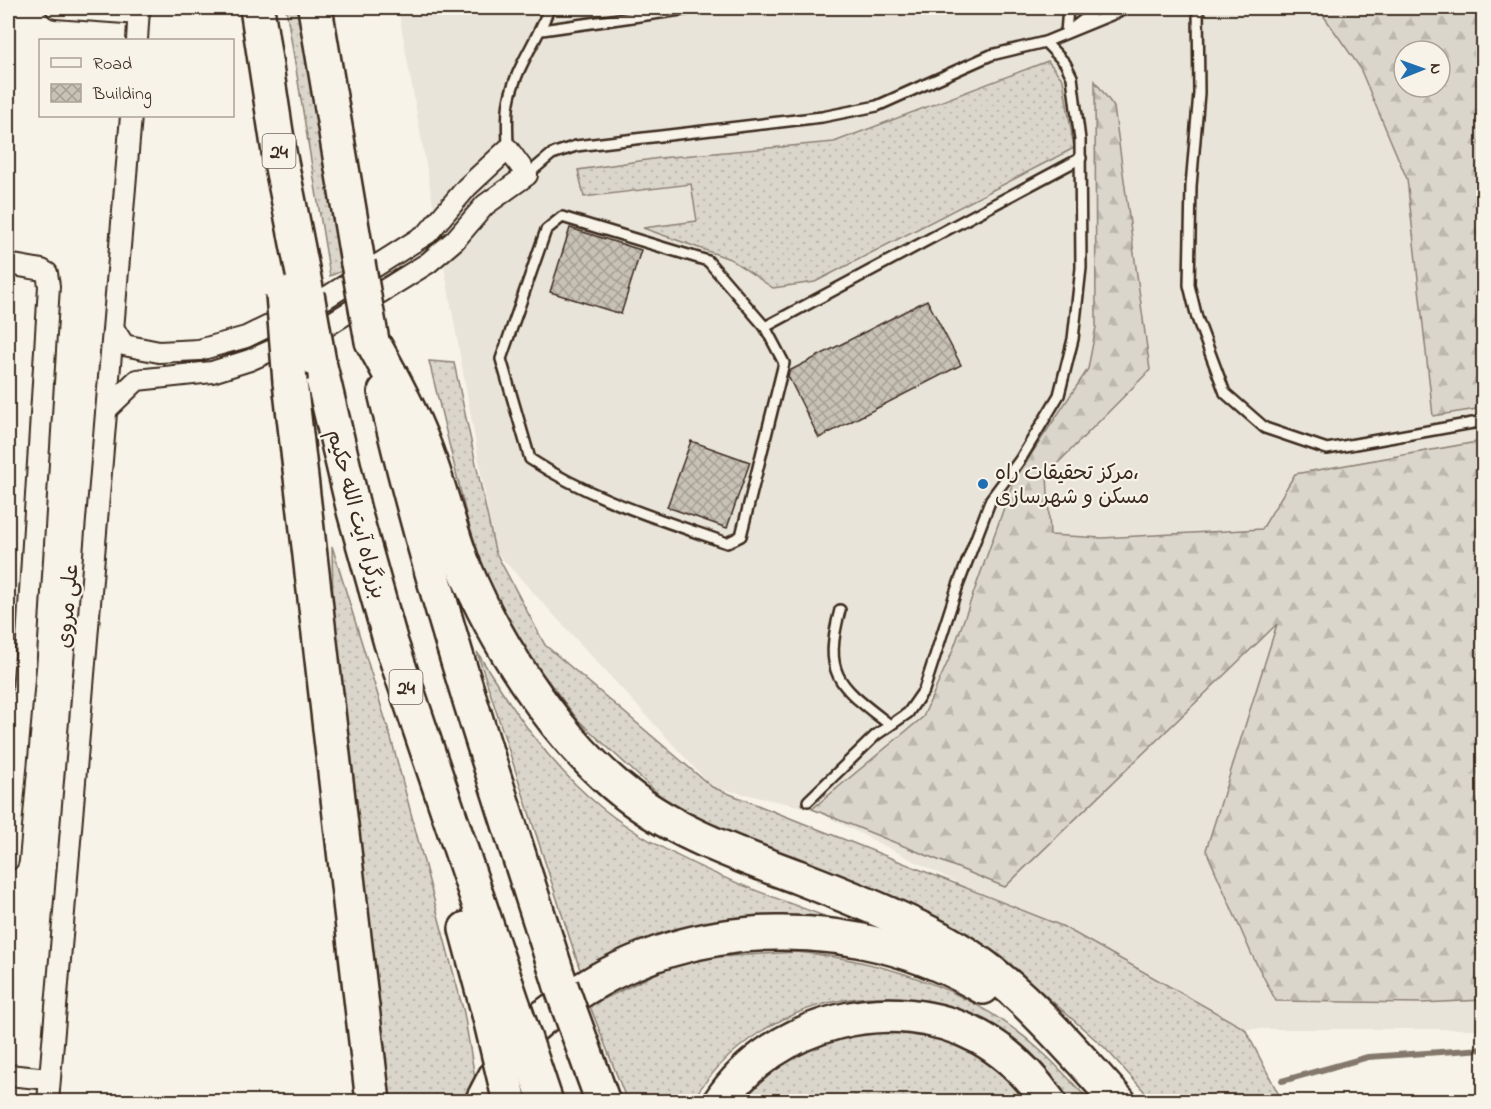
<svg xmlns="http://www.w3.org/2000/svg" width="1491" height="1109" viewBox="0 0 1491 1109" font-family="'Indie Flower','Playpen Sans Arabic',sans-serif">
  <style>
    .built { fill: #e9e4d9 }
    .grass { fill: url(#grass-dots); stroke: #8b8074; stroke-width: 1.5 }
    .forest { fill: url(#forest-firs); stroke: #8b8074; stroke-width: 1.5; fill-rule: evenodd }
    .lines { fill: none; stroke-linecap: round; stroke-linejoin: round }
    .stream { stroke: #84786c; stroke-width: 6 }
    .building { fill: url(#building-cross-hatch); stroke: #3b2a1e; stroke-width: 1.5 }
    .lane-casing { stroke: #3b2a1e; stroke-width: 14 }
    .street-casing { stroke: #3b2a1e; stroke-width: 24 }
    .highway-casing { stroke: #3b2a1e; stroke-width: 38 }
    .lane { stroke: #f7f3e8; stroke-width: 9 }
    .street { stroke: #f7f3e8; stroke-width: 20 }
    .highway { stroke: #f7f3e8; stroke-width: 33 }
    .highway-bridge-casing { stroke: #3b2a1e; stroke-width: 38; stroke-linecap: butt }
    .highway-bridge { stroke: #f7f3e8; stroke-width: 33 }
    .poi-dot { fill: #1f6fb2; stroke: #f7f3e8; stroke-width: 2 }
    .labels { text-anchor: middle; stroke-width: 4.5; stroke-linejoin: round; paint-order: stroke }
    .shield { fill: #f7f3e8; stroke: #73665b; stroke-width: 1.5 }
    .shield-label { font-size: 20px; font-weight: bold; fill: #3b2a1e }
    .poi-label { font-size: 21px; fill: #3b2a1e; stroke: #f7f3e8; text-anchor: start }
    .street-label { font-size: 21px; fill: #3b2a1e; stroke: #f7f3e8 }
  </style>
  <defs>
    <pattern id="grass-dots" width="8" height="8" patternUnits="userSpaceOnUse" patternTransform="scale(1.5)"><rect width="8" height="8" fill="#dbd6cb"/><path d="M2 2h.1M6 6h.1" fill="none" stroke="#bdb8ae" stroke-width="1.8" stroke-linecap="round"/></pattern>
    <pattern id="forest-firs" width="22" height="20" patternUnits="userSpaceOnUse" patternTransform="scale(1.5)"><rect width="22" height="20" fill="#dbd6cb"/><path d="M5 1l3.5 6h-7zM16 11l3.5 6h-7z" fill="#bdb8ae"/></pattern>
    <pattern id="building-cross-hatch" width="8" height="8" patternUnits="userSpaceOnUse" patternTransform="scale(1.5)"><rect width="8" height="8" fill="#c8c1b6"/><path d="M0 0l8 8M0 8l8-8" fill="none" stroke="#a49d93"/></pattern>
  </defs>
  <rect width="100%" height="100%" fill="#f7f3e8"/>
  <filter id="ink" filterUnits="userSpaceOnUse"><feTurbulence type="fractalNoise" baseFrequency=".0167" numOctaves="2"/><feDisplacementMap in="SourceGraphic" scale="12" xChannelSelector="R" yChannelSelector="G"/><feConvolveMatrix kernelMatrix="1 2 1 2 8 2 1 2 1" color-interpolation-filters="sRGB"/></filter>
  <g filter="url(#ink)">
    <path class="built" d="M398,8H1388L1433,416L1483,408V1029H1245L812,809L712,787L495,551Z"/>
    <g class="grass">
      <path d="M286,8H298L342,271L330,276Z"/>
      <path d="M1048,61L1063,80L1074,148L815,282L773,288L730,259L643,228L697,221L691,184L584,197L578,170L660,158L834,142Z"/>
      <path d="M429,361L454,363L495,551L545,645L712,787L1062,926L1245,1029L1282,1101H1153L1105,1048L1000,955L879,894L781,860L666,801L578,720L517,640L488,582L467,518Z"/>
      <path d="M332,546L391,738L464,1013L475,1078L462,1101H385L333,612Z"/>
      <path d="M477,652C512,708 549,766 602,808C679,870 792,903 884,938L799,927L583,979Z"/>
      <path d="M797,952C886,961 975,990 1042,1052C1059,1067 1074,1085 1090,1101H1063C1038,1080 1012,1058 987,1036C977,1028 966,1015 955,1010C939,1001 920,1000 902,998C817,990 738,1029 692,1101H627L590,1006L661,971L700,958Z"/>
      <path d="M891,1025L979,1048L1036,1102H737L765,1070L813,1042Z"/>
    </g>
    <g class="forest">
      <path d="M1318,8H1483V408L1433,416L1407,179L1359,66ZM1404,51H1440V87H1404Z"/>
      <path d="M1095,81L1114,107L1150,370L1047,474L1050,535L1102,538L1262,529L1295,474L1483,441V1000L1421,1003L1276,1001L1251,953L1206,850L1277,624L1005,887L812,809L923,717L953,650L1014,480L1088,369L1096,327Z"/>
    </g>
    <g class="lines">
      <path class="stream" d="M1282,1081L1368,1057L1484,1049"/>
    </g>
    <g class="building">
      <path d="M570,228L641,250L621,314L550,292Z"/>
      <path d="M927,300L961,365L819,438L788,376L789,371Z"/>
      <path d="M691,441L750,462L727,528L667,507Z"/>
    </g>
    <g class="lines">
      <g class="lane-casing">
        <g id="lane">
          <path d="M1198,8L1199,93L1191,186L1189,285L1197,318L1225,393L1265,428L1327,449L1484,421"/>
          <path d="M1075,26L1099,8"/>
          <path d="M542,30L695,8"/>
          <path d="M1066,33L1068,8"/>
          <path d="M508,149C508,134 506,117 509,102C515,67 538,41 549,8"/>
          <path d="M527,175L552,154L576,146L822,117L877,106L991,55L1045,42L1128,8"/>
          <path d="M562,217L708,261L765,327L784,363L741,536L727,543C659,519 591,499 530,459L501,359L546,230Z"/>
          <path d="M765,327L1081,158"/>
          <path d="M840,610C822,677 840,686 890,725"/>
          <path d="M808,801L876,735L908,713L924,690L957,588L991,499L1020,460L1059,395L1073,339L1081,268L1080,140L1072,77L1065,63L1045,42"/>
        </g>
      </g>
      <g class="street-casing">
        <g id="street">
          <path d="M56,8L139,14"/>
          <path d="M137,40L139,8"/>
          <path d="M8,264L42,270L47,273L49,286L26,656L8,860"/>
          <path d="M108,408L137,380L212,372L250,360L328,325L428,263L455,240L485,205L527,175L508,149L467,187L428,233L324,299L246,337L199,350L159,352L124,345L115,331"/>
          <path d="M8,1075L49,1079"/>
          <path d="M48,1102L131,116"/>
        </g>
      </g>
      <g class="highway-casing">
        <g id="highway">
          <path d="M257,8L279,152L307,294"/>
          <path d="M315,8L358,263"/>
          <path d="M372,341C388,370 405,400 418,431C437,473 446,520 463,564C493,639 552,731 614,784C667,830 733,853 798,877C845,895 893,914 937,937C1010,974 1064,1042 1119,1102"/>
          <path d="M319,362L354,511L391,643L514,1007"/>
          <path d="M290,382L373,1102"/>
          <path d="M385,392C432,594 498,789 561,986"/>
          <path d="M466,929L490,1018"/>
          <path d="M482,1102C491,1084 500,1066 511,1050C527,1028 551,1011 573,996C692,914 859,913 983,987"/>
          <path d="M720,1102C774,1021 893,991 979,1037C1008,1053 1030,1075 1049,1102"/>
        </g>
      </g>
      <use href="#lane" class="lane"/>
      <use href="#street" class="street"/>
      <use href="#highway" class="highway"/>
      <g class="highway-bridge-casing">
        <g id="highway-bridge">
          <path d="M358,263L372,341"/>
          <path d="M283,294L290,382"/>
          <path d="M307,294L319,362"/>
          <path d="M561,986L603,1102"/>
          <path d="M514,1007L546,1102"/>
          <path d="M490,1018L510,1102"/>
        </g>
      </g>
      <use href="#highway-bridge" class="highway-bridge"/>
    </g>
  </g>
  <circle class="poi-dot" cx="983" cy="484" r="6"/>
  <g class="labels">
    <g class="shield">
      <rect x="262.5" y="134" width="33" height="34" rx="4.5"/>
      <rect x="389.5" y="670" width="33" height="34" rx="4.5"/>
    </g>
    <g class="shield-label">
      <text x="279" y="158">24</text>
      <text x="406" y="694">24</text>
    </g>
    <g class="poi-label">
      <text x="995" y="479">مرکز تحقیقات راه،<tspan x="995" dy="24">مسکن و شهرسازی</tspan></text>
    </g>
    <g class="street-label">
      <text transform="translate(357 514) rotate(75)" y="7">بزرگراه آیت الله حکیم</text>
      <text transform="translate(67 606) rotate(-85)" y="7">علی مروی</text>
    </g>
  </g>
  <rect width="1491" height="1109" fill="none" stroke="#f7f3e8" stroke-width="30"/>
  <rect x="15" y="15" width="1461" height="1079" fill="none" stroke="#3b2a1e" stroke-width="2" filter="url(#ink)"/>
  <rect x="39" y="39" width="195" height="78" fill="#f7f3e8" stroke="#aca397" stroke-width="1.5"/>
  <rect x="51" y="58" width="30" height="9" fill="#f7f3e8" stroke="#aca397" stroke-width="1.5"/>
  <text x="93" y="69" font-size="18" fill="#3b2a1e">Road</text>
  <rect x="51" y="84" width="30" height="18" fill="url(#building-cross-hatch)" stroke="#aca397" stroke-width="1.5"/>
  <text x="93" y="99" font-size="18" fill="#3b2a1e">Building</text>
  <g transform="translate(1422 69) rotate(89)"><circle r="28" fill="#f7f3e8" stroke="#aca397" stroke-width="1.5"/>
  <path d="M0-4.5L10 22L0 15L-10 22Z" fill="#1f6fb2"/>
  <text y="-9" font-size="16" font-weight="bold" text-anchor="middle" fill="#3b2a1e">N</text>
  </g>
</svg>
